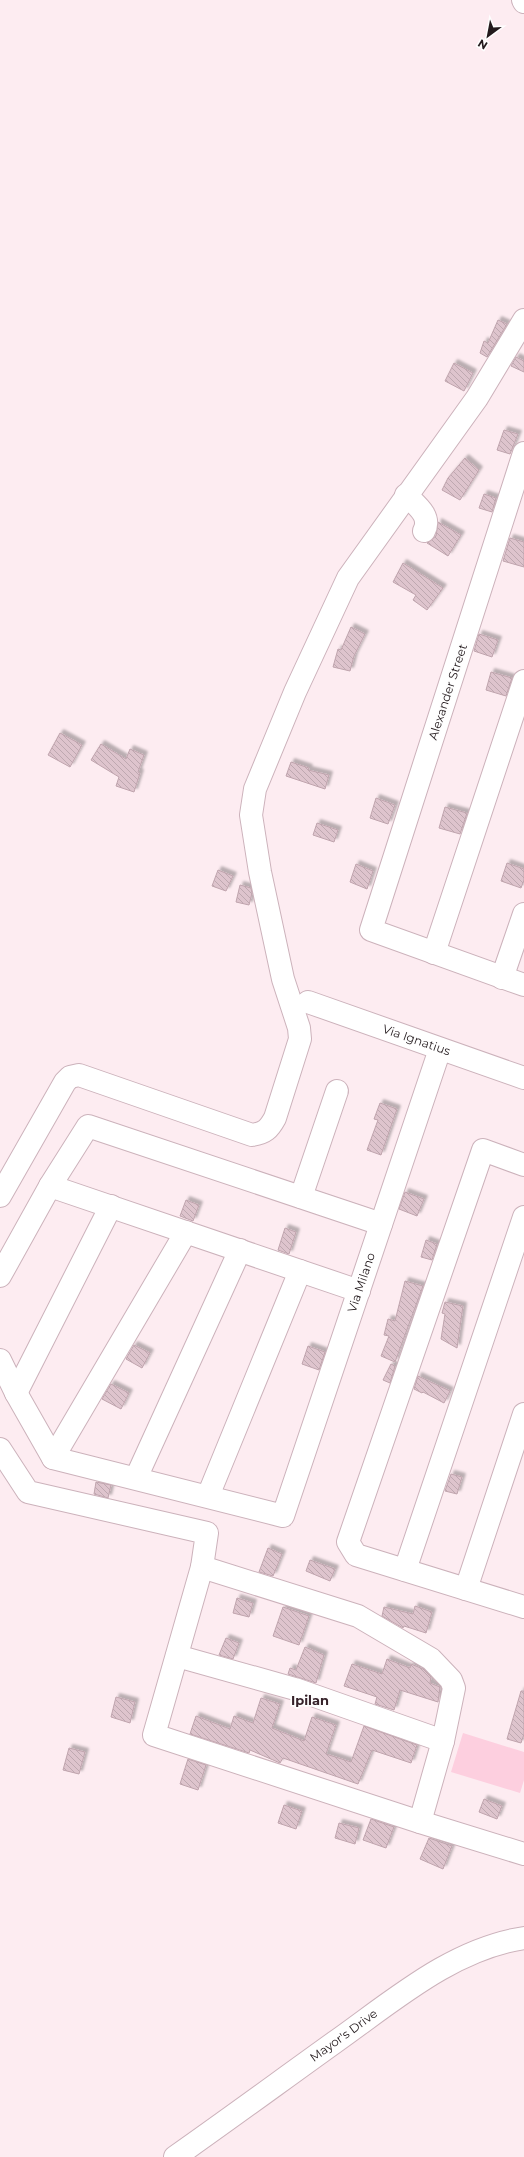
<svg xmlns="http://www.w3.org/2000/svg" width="524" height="2157" viewBox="0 0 524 2157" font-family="Montserrat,sans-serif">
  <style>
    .grass { fill: #fdcfdf }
    .building { fill: url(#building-back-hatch); stroke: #bfa4ad; filter: url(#shadow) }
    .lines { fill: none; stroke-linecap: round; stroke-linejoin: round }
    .minor-casing { stroke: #ccb2bb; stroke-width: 24 }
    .minor { stroke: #fff; stroke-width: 22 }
    .labels { text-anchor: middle; stroke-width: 3.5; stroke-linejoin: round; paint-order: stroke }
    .street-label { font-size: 12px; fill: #231a1d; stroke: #fefefe }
    .neighbourhood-label { font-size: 13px; font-weight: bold; fill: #36222a; stroke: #fefefe }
  </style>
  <defs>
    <pattern id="building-back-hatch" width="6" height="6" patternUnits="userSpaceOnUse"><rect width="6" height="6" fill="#dec4cd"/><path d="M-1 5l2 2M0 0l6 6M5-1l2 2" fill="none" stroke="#bea8b0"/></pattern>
    <filter id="shadow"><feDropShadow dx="3.5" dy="-3.5" stdDeviation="1" flood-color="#0004"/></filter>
  </defs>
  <rect width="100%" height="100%" fill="#fdecf1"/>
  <path class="grass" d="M463,1733L524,1752V1780L520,1793L451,1772Z"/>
  <g class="building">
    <path d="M498,320L507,324L487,357L480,353L484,341L488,343Z"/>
    <path d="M516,357L524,361V372L511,366Z"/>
    <path d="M454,363L473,373L464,391L445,381Z"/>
    <path d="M504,430L518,434L510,454L497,450Z"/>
    <path d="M465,458L479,470L460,500L442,490L448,478Z"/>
    <path d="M484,494L496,498L492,512L479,508Z"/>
    <path d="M438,522L461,535L448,556L427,543L436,536Z"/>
    <path d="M510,538L524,542V567L503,561Z"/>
    <path d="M403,563L443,588L427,610L413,600L416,595L393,582Z"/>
    <path d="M351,627L365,634L354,656L350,671L333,667L338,649L341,650Z"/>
    <path d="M479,634L498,640L492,657L474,651Z"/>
    <path d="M491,672L512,678L506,696L486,690Z"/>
    <path d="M60,733L82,745L70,767L48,755Z"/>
    <path d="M101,744L126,759L130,749L144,755L138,772L140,773L134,792L116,786L119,777L91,760Z"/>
    <path d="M291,762L309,768L308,770L329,775L325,789L286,776Z"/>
    <path d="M376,798L395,805L388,824L370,818Z"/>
    <path d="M445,807L467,813L460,834L439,828Z"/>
    <path d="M317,823L338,830L334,842L313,835Z"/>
    <path d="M507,863L524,869V880L521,888L501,881Z"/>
    <path d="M356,864L373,871L367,889L350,882Z"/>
    <path d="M218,870L233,876L226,891L212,886Z"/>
    <path d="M240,885L251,888L252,893L249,905L236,902Z"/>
    <path d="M380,1103L397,1109L381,1155L367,1150L378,1120L374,1119Z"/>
    <path d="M405,1192L424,1199L417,1216L399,1209Z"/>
    <path d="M186,1200L199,1205L193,1221L180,1216Z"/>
    <path d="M285,1228L296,1232L289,1254L278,1250Z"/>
    <path d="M426,1240L437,1244L432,1260L421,1257Z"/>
    <path d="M405,1281L423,1286L395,1362L381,1356L389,1336L384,1335L388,1319L395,1321Z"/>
    <path d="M445,1302L463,1306L457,1348L441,1339L445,1314L442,1313Z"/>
    <path d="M134,1345L150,1353L142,1368L126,1359Z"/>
    <path d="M308,1346L325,1352L319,1370L302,1364Z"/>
    <path d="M391,1364L395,1366L390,1383L383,1380Z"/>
    <path d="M418,1376L450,1391L444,1403L423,1392L422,1393L414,1389Z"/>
    <path d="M111,1384L129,1393L121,1409L102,1399Z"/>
    <path d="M451,1474L462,1477L457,1494L445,1491Z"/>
    <path d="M96,1482L111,1485L108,1498L94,1494Z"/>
    <path d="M268,1548L282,1554L273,1576L259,1572Z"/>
    <path d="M310,1560L335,1569L330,1581L306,1571Z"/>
    <path d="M237,1598L253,1603L249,1617L233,1613Z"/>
    <path d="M415,1606L432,1612L426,1633L404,1626L403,1628L382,1616L384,1607L413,1614Z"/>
    <path d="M283,1607L309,1616L299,1645L273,1636Z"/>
    <path d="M226,1638L239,1643L233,1659L219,1655Z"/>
    <path d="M305,1647L324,1655L316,1683L288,1674L290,1668L296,1670Z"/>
    <path d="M387,1659L410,1668L411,1664L423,1669L431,1677L430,1683L440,1687L438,1702L400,1690L394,1710L375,1704L377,1697L344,1686L352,1664L382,1674Z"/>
    <path d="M521,1691H524V1734L521,1743L507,1739Z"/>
    <path d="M116,1697L135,1702L130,1723L111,1717Z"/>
    <path d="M261,1698L280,1704L272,1728L304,1741L312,1717L336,1725L326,1754L351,1762L364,1726L417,1745L411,1763L372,1750L358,1784L283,1758L280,1763L250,1750L249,1753L190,1734L196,1716L230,1729L234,1716L253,1723Z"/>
    <path d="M69,1748L85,1752L79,1774L63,1770Z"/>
    <path d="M188,1759L206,1765L198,1790L180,1784Z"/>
    <path d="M484,1799L502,1806L497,1819L479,1812Z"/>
    <path d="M284,1805L302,1811L296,1829L278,1823Z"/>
    <path d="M371,1819L394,1827L386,1848L363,1840Z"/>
    <path d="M339,1823L359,1828L355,1844L335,1838Z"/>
    <path d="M429,1838L452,1846L443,1869L420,1859Z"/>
  </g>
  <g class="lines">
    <g class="minor-casing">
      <g id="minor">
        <path d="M523,0L524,2"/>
        <path d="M524,453L371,930L524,985"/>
        <path d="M406,495C416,505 432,516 424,531"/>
        <path d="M434,953L524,681"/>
        <path d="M502,978L524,914"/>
        <path id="s1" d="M308,1002L524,1078"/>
        <path d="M524,1165L483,1150L348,1542L356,1555L524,1607"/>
        <path d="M50,1186L359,1291"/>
        <path d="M0,1196L65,1082L70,1077L79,1075L252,1135C265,1133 269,1129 275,1118L300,1039L299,1028L283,979L260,872L251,815L255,789L295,692L348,578L477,398L524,320"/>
        <path d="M301,1197L337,1091"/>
        <path d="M0,1276L50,1186L88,1126L381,1224"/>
        <path id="s2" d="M0,1360L16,1393L53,1458L283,1516L440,1049"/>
        <path d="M16,1393L111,1206"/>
        <path d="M0,1449L28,1492L207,1533L202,1567L154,1735L420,1822L524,1854"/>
        <path d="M53,1458L186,1232"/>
        <path d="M136,1478L240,1250"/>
        <path d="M208,1496L300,1271"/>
        <path d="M202,1567L358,1616L431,1659L451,1680L454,1688L443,1741L420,1822"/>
        <path d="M405,1570L524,1217"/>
        <path d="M466,1589L524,1414"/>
        <path d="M177,1656L295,1689L443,1741"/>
        <path id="s3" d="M175,2157C229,2119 282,2080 335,2042C393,2001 452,1949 524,1938"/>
      </g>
    </g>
    <use href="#minor" class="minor"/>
  </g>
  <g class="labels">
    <g class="street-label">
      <text transform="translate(448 692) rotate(-72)" y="4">Alexander Street</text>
      <text dy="4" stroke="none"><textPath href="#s1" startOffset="115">Via Ignatius</textPath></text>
      <text dy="4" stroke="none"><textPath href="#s2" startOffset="595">Via Milano</textPath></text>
      <text dy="4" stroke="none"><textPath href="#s3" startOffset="208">Mayor's Drive</textPath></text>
    </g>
    <g class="neighbourhood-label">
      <text x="310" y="1705">Ipilan</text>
    </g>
  </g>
  <g transform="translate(488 36) rotate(212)" stroke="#fefefe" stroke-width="3" paint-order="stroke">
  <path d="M0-3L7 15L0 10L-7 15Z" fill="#231a1d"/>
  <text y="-6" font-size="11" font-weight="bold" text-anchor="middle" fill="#231a1d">N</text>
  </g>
</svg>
